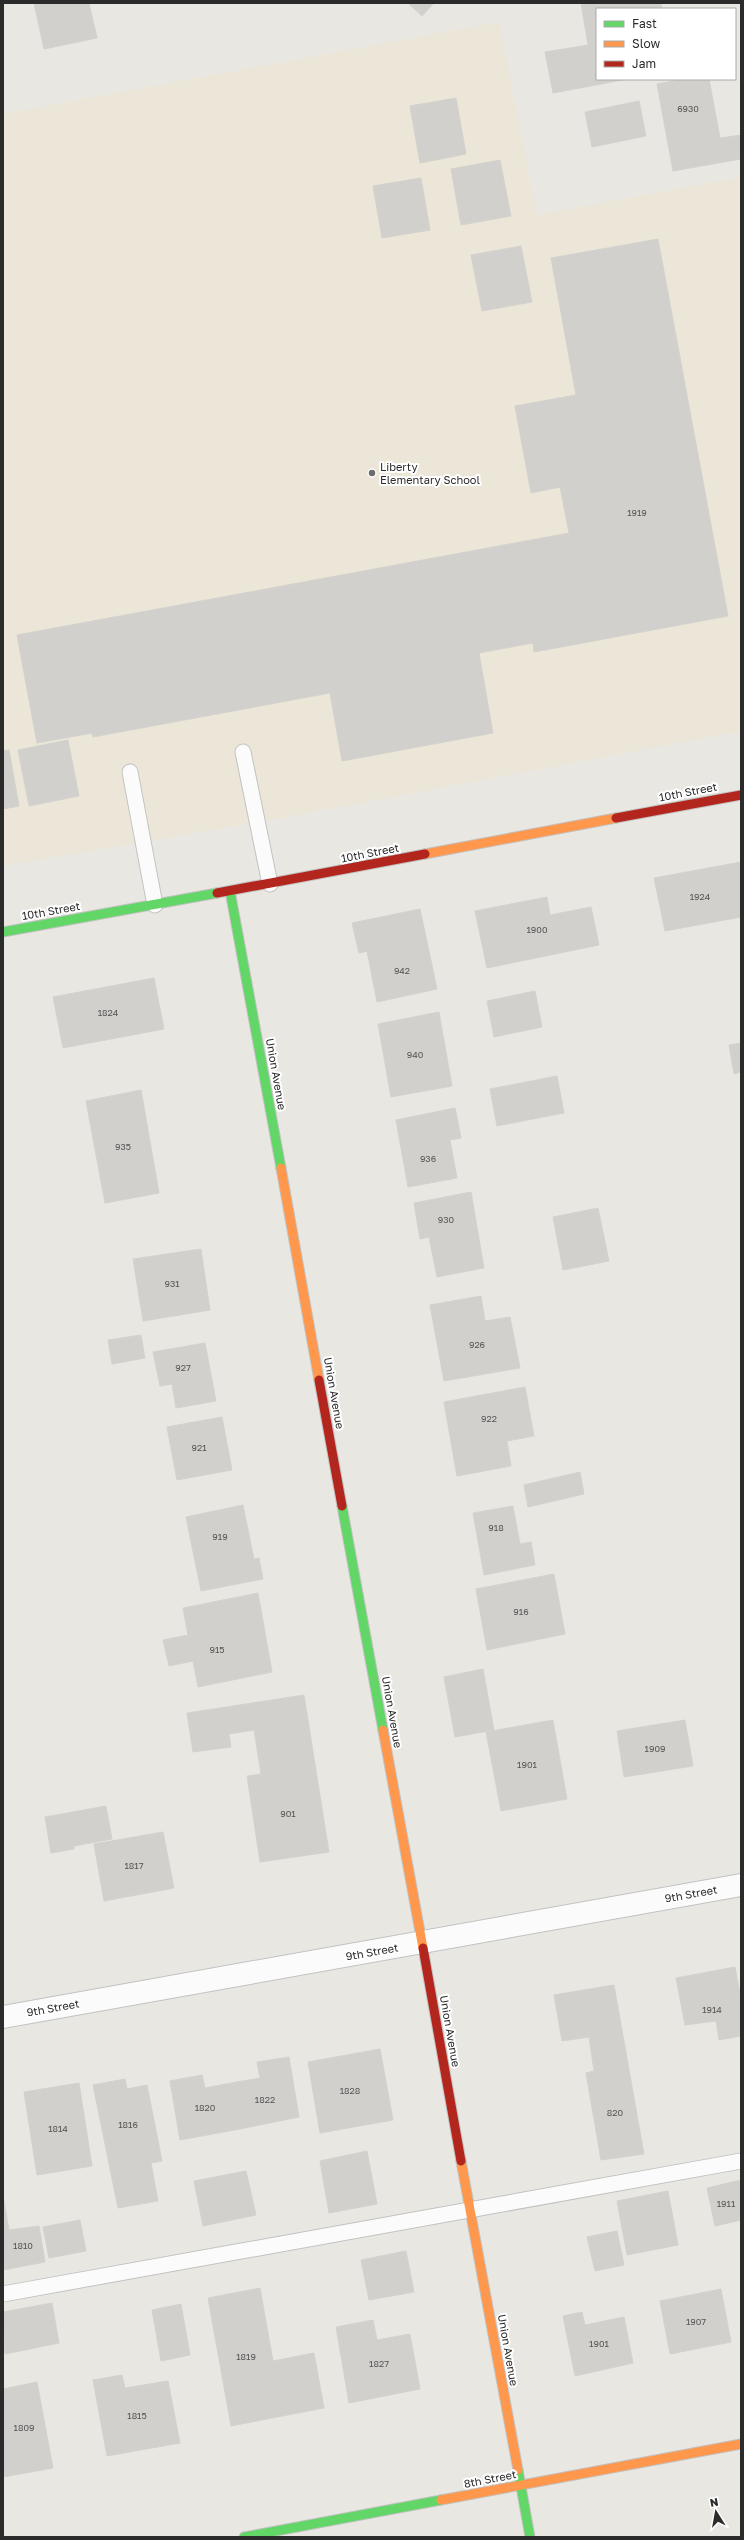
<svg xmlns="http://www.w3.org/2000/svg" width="744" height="2540" viewBox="0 0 744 2540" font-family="'Golos Text',sans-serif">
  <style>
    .education { fill: #ebe6d7 }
    .building { fill: #d1d0cd; stroke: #d4d2ce }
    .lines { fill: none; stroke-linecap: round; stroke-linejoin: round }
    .lane-casing { stroke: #c2c2c2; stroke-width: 17 }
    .street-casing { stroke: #c2c2c2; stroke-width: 24 }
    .fast-casing { stroke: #c2c2c2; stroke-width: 11 }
    .slow-casing { stroke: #c2c2c2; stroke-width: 11 }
    .jam-casing { stroke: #c2c2c2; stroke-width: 11 }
    .lane { stroke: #fcfbfb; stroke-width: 15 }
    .street { stroke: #fcfbfb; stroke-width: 22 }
    .fast { stroke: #63d668; stroke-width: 9 }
    .slow { stroke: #ff974d; stroke-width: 9 }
    .jam { stroke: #b3261e; stroke-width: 9 }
    .poi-dot { fill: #6d6d6b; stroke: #fff; stroke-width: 1.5 }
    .labels { text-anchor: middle; stroke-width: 4; stroke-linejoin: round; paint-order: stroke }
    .number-label { font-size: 9px; fill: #555554 }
    .poi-label { font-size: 11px; fill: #2b2b2b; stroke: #fff; text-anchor: start }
    .street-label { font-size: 11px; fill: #2b2b2b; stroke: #fff }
  </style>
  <rect width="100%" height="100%" fill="#e8e7e2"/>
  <path class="education" d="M499,22L537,215L741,177V731L282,818L3,866V114Z"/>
  <g class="building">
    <path d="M34,3H89L97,38L44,49Z"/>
    <path d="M408,3H434L422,16Z"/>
    <path d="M581,3H661L662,9H597V79H628L553,93L545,52L588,45Z"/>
    <path d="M684,79H709L720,138L741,135V159L673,171L657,84Z"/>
    <path d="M456,98L466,154L420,163L410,106Z"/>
    <path d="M639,101L646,136L592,147L585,112Z"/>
    <path d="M500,160L511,216L461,225L451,169Z"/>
    <path d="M421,178L430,230L382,238L373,186Z"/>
    <path d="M658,239L728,616L534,652L533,643L479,653L493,733L342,761L330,693L93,737L92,733L37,743L17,635L569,533L560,487L531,493L515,406L576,395L551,258Z"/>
    <path d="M521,246L532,302L482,311L471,255Z"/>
    <path d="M68,740L79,796L29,806L18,750Z"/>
    <path d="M9,750L19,806L3,809V751Z"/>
    <path d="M741,862V917L665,931L654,878Z"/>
    <path d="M547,897L550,915L591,907L599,945L487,968L475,911Z"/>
    <path d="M420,909L437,989L377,1002L367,951L359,953L352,923Z"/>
    <path d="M154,978L164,1029L63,1048L53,997Z"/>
    <path d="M535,991L542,1027L494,1037L487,1001Z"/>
    <path d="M439,1012L452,1086L391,1097L378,1024Z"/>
    <path d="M741,1043V1072L734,1074L729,1045Z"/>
    <path d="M557,1076L564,1113L497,1126L490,1089Z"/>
    <path d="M141,1090L159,1193L105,1203L86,1101Z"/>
    <path d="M455,1108L461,1138L450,1140L457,1178L408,1187L396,1120Z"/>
    <path d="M471,1192L484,1268L437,1277L429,1237L420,1239L414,1203Z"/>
    <path d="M598,1208L609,1261L563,1270L553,1217Z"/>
    <path d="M201,1249L210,1310L143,1321L133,1259Z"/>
    <path d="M481,1296L485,1321L510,1317L520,1368L444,1381L430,1305Z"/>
    <path d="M141,1335L145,1358L112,1364L108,1340Z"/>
    <path d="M205,1343L216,1401L176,1408L172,1384L160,1386L153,1352Z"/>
    <path d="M525,1387L534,1436L507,1441L511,1466L457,1476L444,1402Z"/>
    <path d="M222,1417L232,1470L177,1480L167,1427Z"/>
    <path d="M580,1472L584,1494L528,1507L524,1485Z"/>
    <path d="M243,1505L254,1559L259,1558L263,1579L201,1591L186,1517Z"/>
    <path d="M513,1506L520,1544L531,1542L535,1565L484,1575L473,1513Z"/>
    <path d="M554,1574L565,1634L487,1650L476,1589Z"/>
    <path d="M258,1593L272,1672L198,1687L193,1661L169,1666L163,1640L188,1635L183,1608Z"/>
    <path d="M483,1669L494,1730L455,1737L444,1677Z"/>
    <path d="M304,1695L329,1852L260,1862L247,1776L261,1774L254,1730L229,1734L231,1747L193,1752L187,1713Z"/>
    <path d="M553,1720L567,1799L501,1811L486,1732Z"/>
    <path d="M685,1720L693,1766L624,1777L617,1731Z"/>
    <path d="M106,1806L112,1839L74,1846V1849L51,1853L45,1817Z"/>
    <path d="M163,1832L174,1888L104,1901L94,1844Z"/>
    <path d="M735,1967L741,1999V2036L719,2040L716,2021L685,2025L676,1978Z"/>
    <path d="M614,1985L644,2154L601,2160L586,2073L594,2071L589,2037L562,2041L554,1995Z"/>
    <path d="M380,2049L393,2120L320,2133L308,2062Z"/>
    <path d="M289,2057L299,2117L240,2129L231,2083L260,2078L257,2062Z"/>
    <path d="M202,2075L205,2088L231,2083L240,2129L180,2140L170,2081Z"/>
    <path d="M125,2079L127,2089L147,2085L162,2161L151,2163L158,2201L118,2208L93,2085Z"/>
    <path d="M79,2083L92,2166L37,2175L24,2092Z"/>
    <path d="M367,2151L377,2204L329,2213L320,2161Z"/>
    <path d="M246,2171L256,2215L203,2226L194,2181Z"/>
    <path d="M741,2180V2220L715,2226L707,2188Z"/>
    <path d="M668,2191L678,2245L627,2255L617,2201Z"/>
    <path d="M3,2196L9,2230L39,2226L45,2262L3,2270Z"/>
    <path d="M80,2220L86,2251L49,2258L43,2227Z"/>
    <path d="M617,2231L624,2265L595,2271L587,2237Z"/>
    <path d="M406,2251L414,2292L369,2300L361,2260Z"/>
    <path d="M260,2288L273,2361L314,2353L324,2408L231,2426L208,2298Z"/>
    <path d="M721,2289L731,2342L670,2354L660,2301Z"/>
    <path d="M52,2303L59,2343L5,2354L3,2312Z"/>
    <path d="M181,2304L190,2355L161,2361L152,2310Z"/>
    <path d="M582,2312L585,2325L624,2317L633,2363L575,2376L563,2316Z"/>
    <path d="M373,2320L377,2340L410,2334L420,2389L349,2403L336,2327Z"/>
    <path d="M122,2375L125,2388L168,2381L180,2443L107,2456L93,2380Z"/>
    <path d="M37,2382L53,2468L3,2477V2389Z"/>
  </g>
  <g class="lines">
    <g class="lane-casing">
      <g id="lane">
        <path d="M243,752L270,884"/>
        <path d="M130,772L155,905"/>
        <path d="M3,2294L741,2161"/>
      </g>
    </g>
    <g class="street-casing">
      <path id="street" d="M3,2017L741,1885"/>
    </g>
    <g class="fast-casing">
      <g id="fast">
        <path d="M230,891L281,1168"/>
        <path d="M3,932L217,893"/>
        <path d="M342,1506L383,1730"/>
        <path d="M518,2470L530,2537"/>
        <path d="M244,2537L441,2500"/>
      </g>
    </g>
    <g class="slow-casing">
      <g id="slow">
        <path d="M425,854L616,818"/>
        <path d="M281,1168L319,1380"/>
        <path d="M383,1730L423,1948"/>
        <path d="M461,2161L518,2470"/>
        <path d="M441,2500L741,2444"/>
      </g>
    </g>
    <g class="jam-casing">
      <g id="jam">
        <path d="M616,818L741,795"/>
        <path d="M217,893L425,854"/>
        <path d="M319,1380L342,1506"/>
        <path d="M423,1948L461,2161"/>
      </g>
    </g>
    <use href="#lane" class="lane"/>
    <use href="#street" class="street"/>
    <use href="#fast" class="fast"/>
    <use href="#slow" class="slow"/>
    <use href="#jam" class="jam"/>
  </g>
  <circle class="poi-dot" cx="372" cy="473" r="4"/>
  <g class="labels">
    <g class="number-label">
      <text x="688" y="112">6930</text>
      <text x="637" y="516">1919</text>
      <text x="700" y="900">1924</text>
      <text x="537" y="933">1900</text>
      <text x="402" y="974">942</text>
      <text x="108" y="1016">1824</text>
      <text x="415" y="1058">940</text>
      <text x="123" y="1150">935</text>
      <text x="428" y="1162">936</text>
      <text x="446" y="1223">930</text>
      <text x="172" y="1287">931</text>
      <text x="477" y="1348">926</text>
      <text x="183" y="1371">927</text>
      <text x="489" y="1422">922</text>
      <text x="199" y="1451">921</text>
      <text x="496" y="1531">918</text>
      <text x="220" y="1540">919</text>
      <text x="521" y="1615">916</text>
      <text x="217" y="1653">915</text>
      <text x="655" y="1752">1909</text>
      <text x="527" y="1768">1901</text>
      <text x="288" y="1817">901</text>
      <text x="134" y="1869">1817</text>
      <text x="712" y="2013">1914</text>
      <text x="350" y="2094">1828</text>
      <text x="265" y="2103">1822</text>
      <text x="205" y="2111">1820</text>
      <text x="615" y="2116">820</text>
      <text x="128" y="2128">1816</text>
      <text x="58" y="2132">1814</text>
      <text x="726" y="2207">1911</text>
      <text x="23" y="2249">1810</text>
      <text x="696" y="2325">1907</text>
      <text x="599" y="2347">1901</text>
      <text x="246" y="2360">1819</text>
      <text x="379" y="2367">1827</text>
      <text x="137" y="2419">1815</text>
      <text x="24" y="2431">1809</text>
    </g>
    <g class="poi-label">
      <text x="380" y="471">Liberty<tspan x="380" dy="13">Elementary School</tspan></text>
    </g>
    <g class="street-label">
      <text transform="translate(688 792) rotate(-11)" y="4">10th Street</text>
      <text transform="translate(370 853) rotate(-11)" y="4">10th Street</text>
      <text transform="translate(51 911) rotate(-10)" y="4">10th Street</text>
      <text transform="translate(276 1074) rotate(80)" y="4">Union Avenue</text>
      <text transform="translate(334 1393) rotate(80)" y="4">Union Avenue</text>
      <text transform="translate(392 1712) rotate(80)" y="4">Union Avenue</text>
      <text transform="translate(691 1894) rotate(-10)" y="4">9th Street</text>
      <text transform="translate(372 1952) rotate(-10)" y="4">9th Street</text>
      <text transform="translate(53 2008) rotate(-10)" y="4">9th Street</text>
      <text transform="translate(450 2031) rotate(80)" y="4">Union Avenue</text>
      <text transform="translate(508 2350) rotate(80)" y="4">Union Avenue</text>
      <text transform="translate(490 2479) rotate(-11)" y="4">8th Street</text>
    </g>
  </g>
  <rect width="744" height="2540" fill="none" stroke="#2b2b2b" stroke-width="8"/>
  <rect x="596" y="8" width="140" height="72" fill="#ffffff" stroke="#aaaaaa"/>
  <rect x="604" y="21" width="20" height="6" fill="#63d668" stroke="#aaaaaa"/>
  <text x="632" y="28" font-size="12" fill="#2b2b2b">Fast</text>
  <rect x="604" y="41" width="20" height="6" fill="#ff974d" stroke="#aaaaaa"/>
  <text x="632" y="48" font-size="12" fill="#2b2b2b">Slow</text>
  <rect x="604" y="61" width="20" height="6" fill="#b3261e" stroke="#aaaaaa"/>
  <text x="632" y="68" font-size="12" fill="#2b2b2b">Jam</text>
  <g transform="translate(716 2512) rotate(349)" stroke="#ffffff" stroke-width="3" paint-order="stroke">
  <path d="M0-3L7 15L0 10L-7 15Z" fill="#2b2b2b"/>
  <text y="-6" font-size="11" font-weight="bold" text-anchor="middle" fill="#2b2b2b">N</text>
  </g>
</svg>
